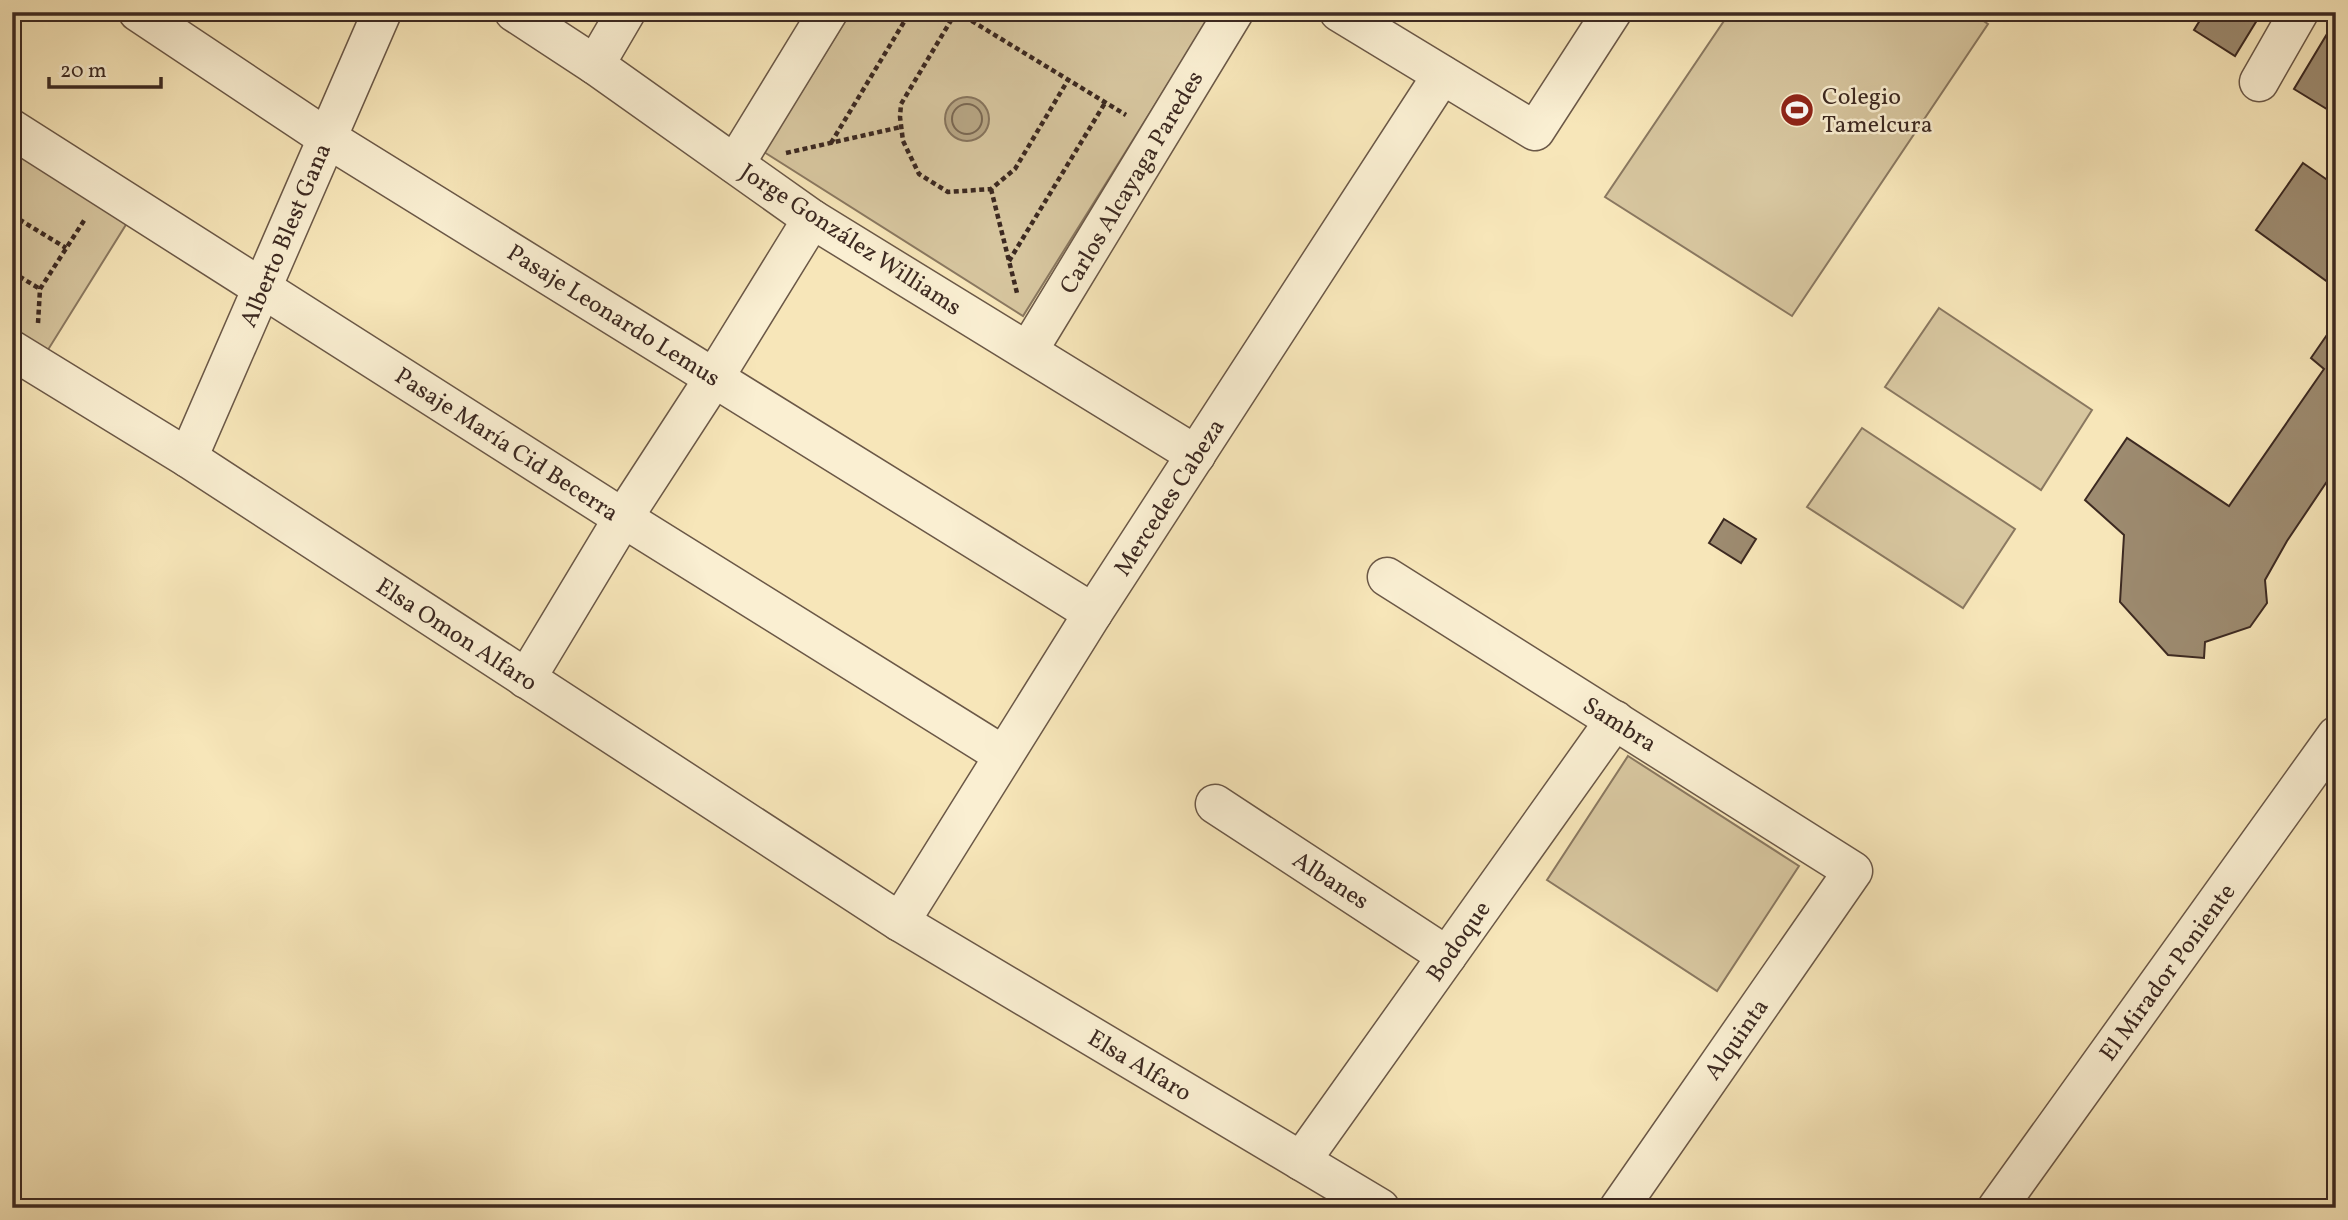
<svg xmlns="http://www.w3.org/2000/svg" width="2348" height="1220" viewBox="0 0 2348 1220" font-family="Vollkorn,serif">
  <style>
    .green { fill: #d7c69f; stroke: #8a7860; stroke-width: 2 }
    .water { fill: #b7a685; stroke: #86745d; stroke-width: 2 }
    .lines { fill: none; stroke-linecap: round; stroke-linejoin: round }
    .shore { stroke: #7a6853; stroke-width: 2 }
    .building { fill: #9d8b70; stroke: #3c2921; stroke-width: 2 }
    .minor-casing { stroke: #6b5847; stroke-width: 41 }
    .path { stroke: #3c2921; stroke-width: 4.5; stroke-dasharray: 5 3.5; stroke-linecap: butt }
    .minor { stroke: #faefd2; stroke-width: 38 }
    .labels { text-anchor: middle; stroke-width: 5; stroke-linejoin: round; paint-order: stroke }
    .poi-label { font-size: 24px; fill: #3c2921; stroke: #faefd2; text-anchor: start }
    .street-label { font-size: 24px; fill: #3c2921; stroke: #faefd2 }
  </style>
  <rect width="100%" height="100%" fill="#f7e6b9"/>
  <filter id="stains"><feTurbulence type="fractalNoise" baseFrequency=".00286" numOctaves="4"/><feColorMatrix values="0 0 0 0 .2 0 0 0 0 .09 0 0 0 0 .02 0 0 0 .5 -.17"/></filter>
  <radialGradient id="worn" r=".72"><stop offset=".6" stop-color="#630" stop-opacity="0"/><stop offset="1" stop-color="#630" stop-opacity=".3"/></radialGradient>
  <g class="green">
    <path d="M851,12H1213L1023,316L764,152Z"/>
    <path d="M1730,12H1970L1988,24L1792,316L1605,197Z"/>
    <path d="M12,149L127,223L46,353L12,332Z"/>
    <path d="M1939,308L2092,410L2041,490L1885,387Z"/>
    <path d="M1862,428L2015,529L1963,608L1807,507Z"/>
    <path d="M1628,756L1799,866L1717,991L1547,880Z"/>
  </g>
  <circle class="water" cx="967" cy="119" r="22"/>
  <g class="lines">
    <circle class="shore" cx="967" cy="119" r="15"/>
  </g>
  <g class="building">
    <path d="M2205,12H2262L2235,56L2194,30Z"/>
    <path d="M2330,29L2336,33L2335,114L2294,89Z"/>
    <path d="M2303,163L2336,186V288L2256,230Z"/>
    <path d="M2331,329L2336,332V468L2287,541L2265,580L2267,603L2250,627L2205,642L2204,658L2168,655L2120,602L2124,535L2085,500L2127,438L2229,506L2324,369L2311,358Z"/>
    <path d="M1724,519L1756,539L1741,563L1709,543Z"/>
  </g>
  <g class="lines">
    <g class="minor-casing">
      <g id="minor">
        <path d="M138,12L327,138L1093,613"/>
        <path d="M514,12L595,65L812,219L1196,455"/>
        <path d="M1339,12L1535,131L1612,12"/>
        <path d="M595,65L626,12"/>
        <path d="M2259,82L2299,12"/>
        <path d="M12,129L623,518L1003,755"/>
        <path d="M735,164L828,12"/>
        <path d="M12,350L188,458L900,922L1380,1208"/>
        <path d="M1028,351L1234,12"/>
        <path d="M188,458L382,12"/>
        <path d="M1387,577L1853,871L1619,1208"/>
        <path d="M526,679L623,518L714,378L812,219"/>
        <path d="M1215,804L1447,956"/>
        <path d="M900,922L1093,613L1442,75"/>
        <path d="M1301,1161L1615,720"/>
        <path d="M1997,1208L2336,736"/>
      </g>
    </g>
    <g class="path">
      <path d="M956,12L901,104L900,117L903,141L919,174L948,192L991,189L1015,169L1068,80"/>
      <path d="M957,12L1126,115"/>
      <path d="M831,143L910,12"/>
      <path d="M786,153L901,127"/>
      <path d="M991,189L1017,293"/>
      <path d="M12,215L66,248"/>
      <path d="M1009,261L1105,103"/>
      <path d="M12,272L40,289"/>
      <path d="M38,323L40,289L85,219"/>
    </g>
    <use href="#minor" class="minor"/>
  </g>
  <defs>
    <g id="stadium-disc" transform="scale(1.75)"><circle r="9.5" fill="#8f2418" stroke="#faefd2"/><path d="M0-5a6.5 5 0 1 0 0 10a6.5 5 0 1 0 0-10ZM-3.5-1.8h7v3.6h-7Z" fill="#fff"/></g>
  </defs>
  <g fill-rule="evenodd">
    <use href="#stadium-disc" x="1797" y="110"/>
  </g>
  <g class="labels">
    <g class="poi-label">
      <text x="1822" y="104">Colegio<tspan x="1822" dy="28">Tamelcura</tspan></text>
    </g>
    <g class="street-label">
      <text transform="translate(1131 182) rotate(-59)" y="8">Carlos Alcayaga Paredes</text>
      <text transform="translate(285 235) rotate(-67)" y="8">Alberto Blest Gana</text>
      <text transform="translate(851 239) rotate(33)" y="8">Jorge González Williams</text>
      <text transform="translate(614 315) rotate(32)" y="8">Pasaje Leonardo Lemus</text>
      <text transform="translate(507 444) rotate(33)" y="8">Pasaje María Cid Becerra</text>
      <text transform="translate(1169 497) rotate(-57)" y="8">Mercedes Cabeza</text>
      <text transform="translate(457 634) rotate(33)" y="8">Elsa Omon Alfaro</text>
      <text transform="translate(1620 724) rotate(32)" y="8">Sambra</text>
      <text transform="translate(1331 880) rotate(33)" y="8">Albanes</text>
      <text transform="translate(1458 941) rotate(-55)" y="8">Bodoque</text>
      <text transform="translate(2167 972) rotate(-54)" y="8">El Mirador Poniente</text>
      <text transform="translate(1736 1039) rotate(-55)" y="8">Alquinta</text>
      <text transform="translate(1140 1065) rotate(31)" y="8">Elsa Alfaro</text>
    </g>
  </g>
  <rect width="2348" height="1220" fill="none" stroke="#f7e6b9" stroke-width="42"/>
  <rect x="14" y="14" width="2320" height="1192" fill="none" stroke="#3c2921" stroke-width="3.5"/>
  <rect x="21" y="21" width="2306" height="1178" fill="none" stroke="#3c2921" stroke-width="2"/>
  <path d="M49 77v10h112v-10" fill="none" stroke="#3c2921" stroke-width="3.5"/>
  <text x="60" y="77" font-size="21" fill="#3c2921" stroke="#faefd2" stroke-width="5" paint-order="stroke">20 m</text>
  <rect width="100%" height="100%" filter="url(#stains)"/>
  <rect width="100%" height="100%" fill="url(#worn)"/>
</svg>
